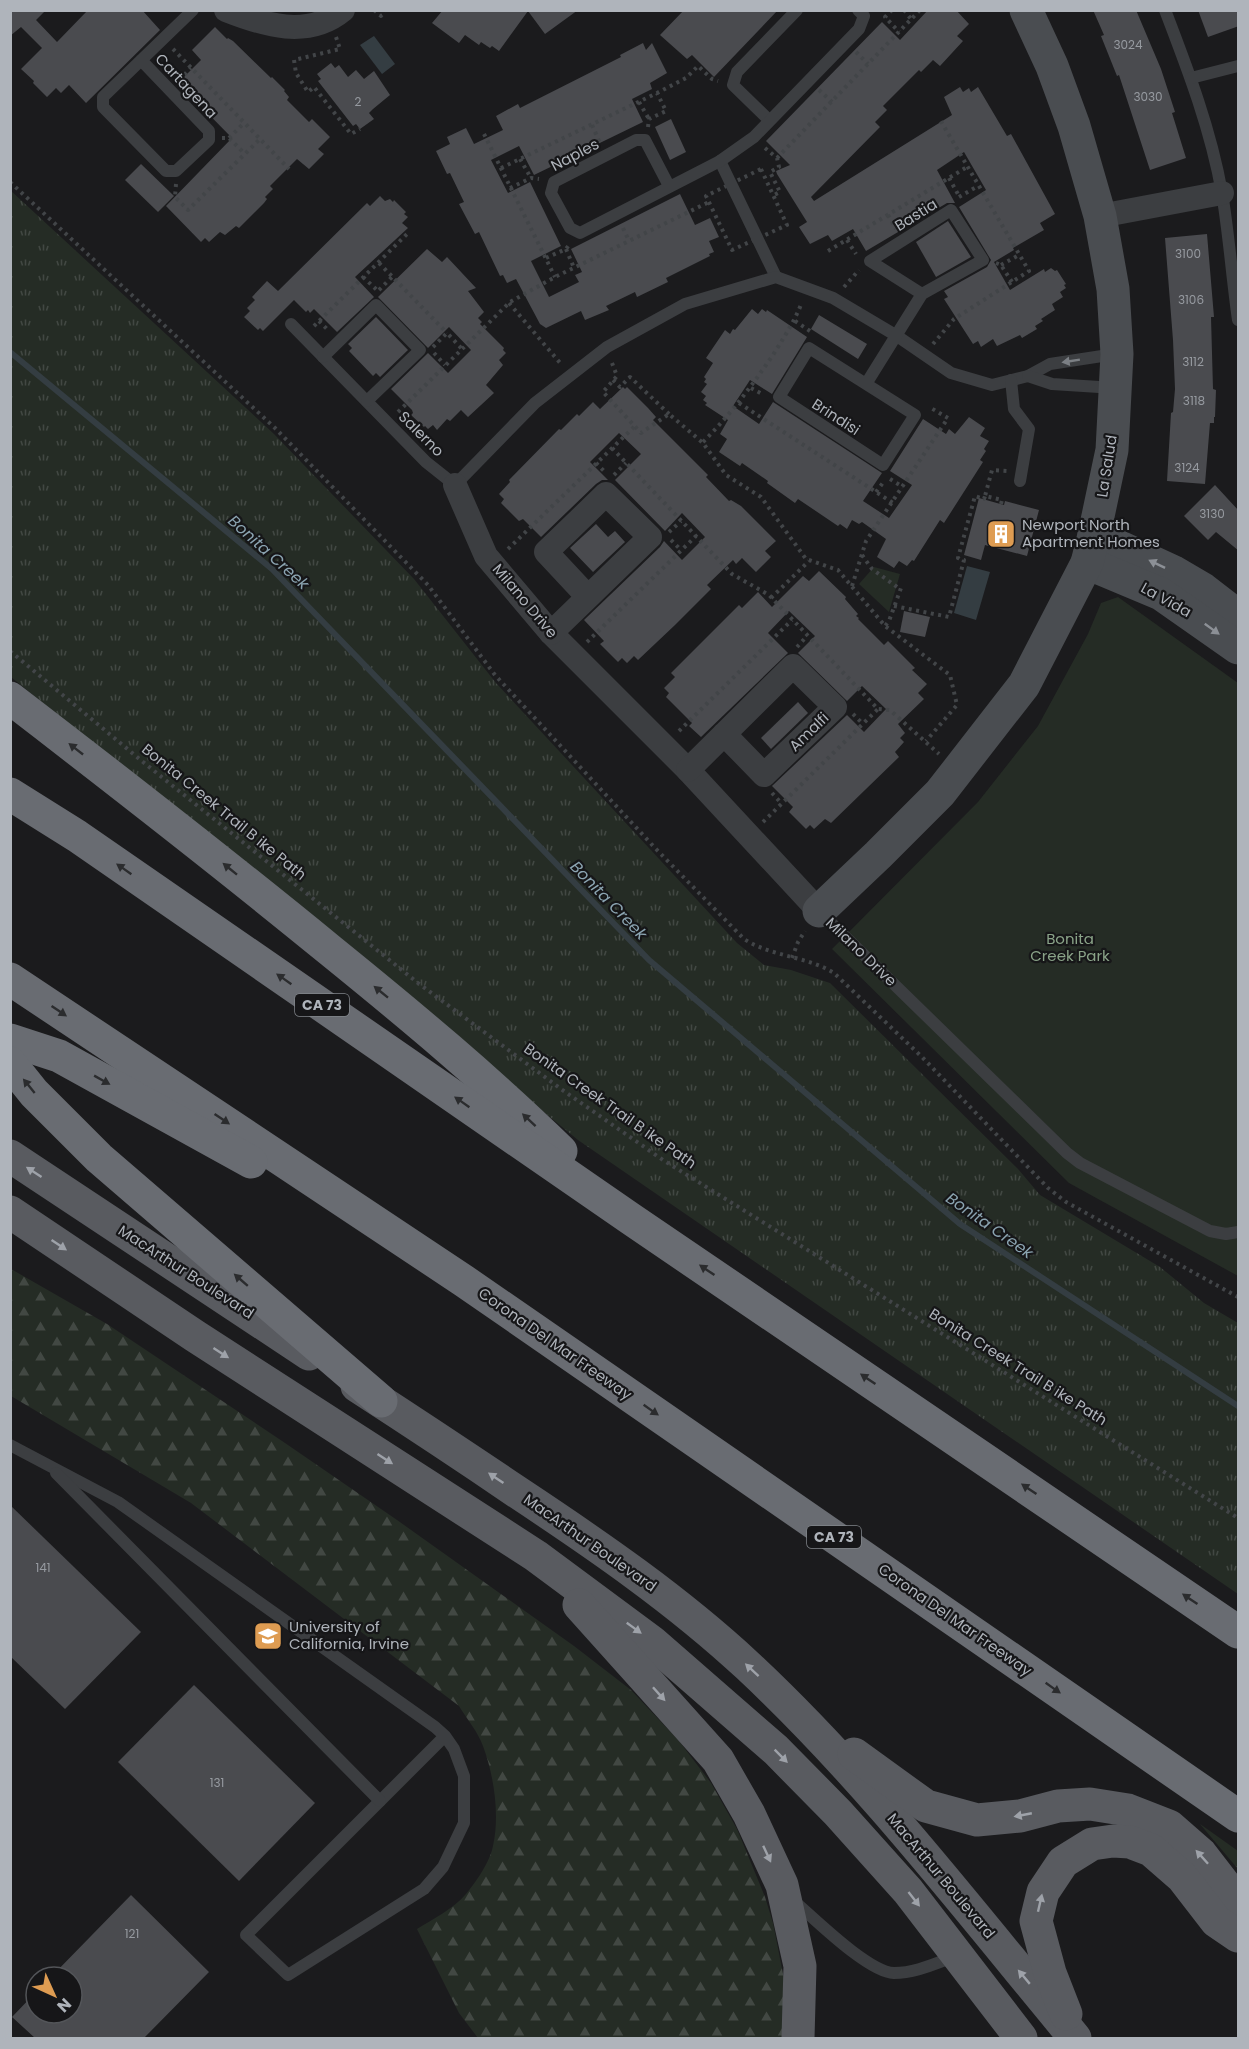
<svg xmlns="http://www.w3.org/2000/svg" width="1249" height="2049" viewBox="0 0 1249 2049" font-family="Poppins,sans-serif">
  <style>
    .grass { fill: url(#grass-tufts) }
    .forest { fill: url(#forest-firs) }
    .park { fill: #252c25 }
    .water { fill: #343d42 }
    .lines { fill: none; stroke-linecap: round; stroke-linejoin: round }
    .stream { stroke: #343d42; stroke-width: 6 }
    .building { fill: #4a4b4f }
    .path { stroke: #424548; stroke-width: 4; stroke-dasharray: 3 4.5; stroke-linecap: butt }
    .lane { stroke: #3c3e41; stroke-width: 12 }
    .street { stroke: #3c3e41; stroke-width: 24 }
    .secondary { stroke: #4a4d51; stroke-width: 33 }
    .primary { stroke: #595b60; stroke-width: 33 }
    .highway { stroke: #696c72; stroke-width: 33 }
    .oneway { fill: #7b7f84 }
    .oneway2 { fill: #8c9096 }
    .oneway3 { fill: #2b2c2e }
    .oneway4 { fill: #9ea2a9 }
    .labels { text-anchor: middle; stroke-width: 4.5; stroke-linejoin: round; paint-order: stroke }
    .number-label { font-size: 12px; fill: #969aa0 }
    .shield { fill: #161618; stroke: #81858a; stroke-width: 1.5 }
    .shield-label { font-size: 14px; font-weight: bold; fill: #afb4bb }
    .street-label { font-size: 15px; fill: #afb4bb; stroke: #161618 }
    .poi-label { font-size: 15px; fill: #afb4bb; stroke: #161618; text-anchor: start }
    .park-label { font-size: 15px; fill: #8aa388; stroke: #161618 }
    .water-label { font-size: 16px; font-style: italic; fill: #8ba4b1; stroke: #161618 }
  </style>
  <defs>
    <pattern id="grass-tufts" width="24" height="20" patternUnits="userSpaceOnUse" patternTransform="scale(1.5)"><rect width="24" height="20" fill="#252c25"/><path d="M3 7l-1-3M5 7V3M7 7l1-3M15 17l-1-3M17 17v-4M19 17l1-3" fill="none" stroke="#424843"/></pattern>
    <pattern id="forest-firs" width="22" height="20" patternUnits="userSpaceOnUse" patternTransform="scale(1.5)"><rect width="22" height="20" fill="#252c25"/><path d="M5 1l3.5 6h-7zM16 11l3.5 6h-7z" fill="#424843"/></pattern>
  </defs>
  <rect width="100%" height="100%" fill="#1b1b1d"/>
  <g class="grass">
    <path d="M10,190L274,434L414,579L496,683L737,943L764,965L791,970L830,983L1018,1169L1040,1195L1160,1267L1204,1303L1238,1323V1594L578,1140L11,677Z"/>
    <path d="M1200,1824L1238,1851V1869Z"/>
  </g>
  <path class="forest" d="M11,1269L107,1324L285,1443L397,1520L574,1646L631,1690L679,1741L711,1783L737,1829L765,1897L773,1923L784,1979L783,2038H478L459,2013L417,1929C433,1919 453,1909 466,1894C476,1882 490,1862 493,1846C500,1816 494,1775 483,1746C478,1732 467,1719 459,1706L191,1503L11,1396Z"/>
  <g class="park">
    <path d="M874,567L900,574L889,612L859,584Z"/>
    <path d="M1118,597L1238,683V1276L1069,1183L832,949L978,802L1038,726L1088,634L1101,603Z"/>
  </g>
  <g class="water">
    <path d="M374,36L395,64L382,74L360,45Z"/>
    <path d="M967,566L990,572L976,620L954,613Z"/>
  </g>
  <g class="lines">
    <path class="stream" d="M10,352L272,569L649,960L960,1224L1238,1406"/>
  </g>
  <g class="building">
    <path d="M10,10H46L36,20L57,42L88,10H142L160,30L86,103L69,85L61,93L56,88L47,97L33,83L34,81L21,69L42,48L21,27L10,36Z"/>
    <path d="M443,10H578L545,34L528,11L499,51L492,46L490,48L481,42L479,45L465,35L459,43L432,23Z"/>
    <path d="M684,10H778L714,77L692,55L687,59L660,35Z"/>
    <path d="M928,10H956L969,24L957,36L963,41L940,66L933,60L921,72L919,70L883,106L887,110L875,122L880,127L811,197L814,201L952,115L944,97L960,87L963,92L969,88L971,92L978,87L1007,136L1011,134L1055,214L1040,223L1044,230L1013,248L1014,250L994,262L1010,290L1044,269L1045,272L1051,268L1055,271L1057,270L1066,284L1064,285L1066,288L1060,292L1063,297L1052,304L1055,310L1041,319L1043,321L1035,326L1037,329L1022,338L1020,335L997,346L993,339L981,347L978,341L973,344L944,299L948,297L944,291L987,267L991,260L959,207L986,190L964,152L937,170L955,203H947L866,251L853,229L832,241L828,235L810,244L799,227L807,222L777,174L776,171L790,165L766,141L882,22L900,40Z"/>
    <path d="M1093,10H1136L1161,69L1175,112L1172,113L1186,158L1150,170L1119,75L1117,76L1101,36L1104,35Z"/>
    <path d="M1198,10H1239V26L1208,37Z"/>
    <path d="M215,27L227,39L228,38L233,41L271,78L272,77L285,90L284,91L289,97L287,100L309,122L312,119L330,137L318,149L324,154L309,169L297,159L270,186L273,189L265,197L267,199L264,203L239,228L236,226L225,235L220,232L209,242L205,238L201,242L166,206L232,138L178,83L201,60L192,50Z"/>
    <path d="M643,43L646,50L652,43L667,73L650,83L652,89L632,99L643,122L534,175L519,146L491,160L508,193L530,182L561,246L531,261L549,297L579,282L575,275L582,272L571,249L680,194L695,225L710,218L711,220L719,237L709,241L714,252L709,254L710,256L666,278L668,282L637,297L635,292L606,306L609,310L585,320L581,311L546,328L540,324L516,279L507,283L503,275L500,276L479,232L475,234L459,204L464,202L450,173L447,174L436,151L450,144L447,137L466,128L474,144L503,130L496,116L518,104L520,108L621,57L620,55Z"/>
    <path d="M331,63L335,68L339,65L348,77L356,70L364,79L374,71L390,95L373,109L369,113L374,119L360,129L356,124L353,126L318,81L321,79L317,74Z"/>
    <path d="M671,119L686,152L670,160L655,127Z"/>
    <path d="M141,164L174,196L158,212L125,180Z"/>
    <path d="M380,196L385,201L390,199L393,202L394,200L406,212L404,214L408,217L402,223L408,228L355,277L374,297L337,332L314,309L310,313L308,310L306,312L294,300L263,331L260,328L258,330L244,317L250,311L247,308L255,300L252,297L267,281L278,291L367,203L370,206Z"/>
    <path d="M948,221L971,257L936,277L916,242Z"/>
    <path d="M1207,234L1214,317H1211L1213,389L1216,390L1215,417H1214V423H1210L1205,484L1167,481L1171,413L1173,412L1175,389L1173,340L1165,238Z"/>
    <path d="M427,249L442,262L447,257L476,288L468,291L484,312L478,318L482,322L480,324L504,348L503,350L506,353L499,360L503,365L486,385L494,393L468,417L461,410L450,421L447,419L437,430L433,425L428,429L425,426L424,427L411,415L413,413L412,410L391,389L428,353L448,373L471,350L449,327L428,348L378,297Z"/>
    <path d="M752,309L758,314L762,309L766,312L767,310L807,337L772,394L750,380L733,406L759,424L773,402L882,473L863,501L889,518L912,485L890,471L923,419L946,434L949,429L955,434L969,417L985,428L980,436L989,441L984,449L986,451L980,460L983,462L944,523L940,520L914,561L912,560L907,566L899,561L894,568L877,557L886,539L862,522L859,524L852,520L847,529L840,524L838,526L798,499L795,503L767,483L768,481L742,463L740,466L719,452L727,439L720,434L728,420L705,405L707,403L703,400L706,396L701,392L707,384L704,382L706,379L704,377L713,363L706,358L725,330L730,334L733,329L735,330Z"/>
    <path d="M819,315L867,344L858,359L811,329Z"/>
    <path d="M376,317L408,350L380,377L376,373L373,376L349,351L352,348L348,344Z"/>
    <path d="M623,387L625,389L627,387L648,408L656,417L653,420L708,475L706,477L729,501L731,500L741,506L776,541L765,551L771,557L756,572L742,558L736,564L733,560L707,585L711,589L675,625L638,660L634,656L627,663L622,658L618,662L600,644L604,641L584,620L660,547L664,541L682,560L705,537L682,513L665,531L615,480L641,454L619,433L590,462L608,480H602L596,484L541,537L523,519L519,521L501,503L504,499L499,494L510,482L509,480L559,429L561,430L577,414L579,416L593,402L600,409Z"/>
    <path d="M1215,485L1239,511V551L1216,532L1208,540L1184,516Z"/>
    <path d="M979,498L1004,505L1005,501L1039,510L1027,556L985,545L981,560L964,555Z"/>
    <path d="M596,524L608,537L615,531L625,542L593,572L570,548Z"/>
    <path d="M819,571L846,597L845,599L858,614L856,616L859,618L858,619L884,645L888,641L915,668L912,670L927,684L918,693L924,699L898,724L905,733L900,738L904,742L895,752L899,757L831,823L825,819L814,829L810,825L806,829L789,812L793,807L772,786L847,715L864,732L886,709L862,686L847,701L798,653L815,636L789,611L768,633L788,653L701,737L689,726L692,723L666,697L669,693L664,688L675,677L671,673L739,605L742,608L758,592L772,607L803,576L809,581Z"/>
    <path d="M904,611L930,617L925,637L900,632Z"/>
    <path d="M798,702L808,713L771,749L761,738Z"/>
    <path d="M10,1505L141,1632L65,1709L10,1656Z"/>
    <path d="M194,1685L315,1803L239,1881L118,1762Z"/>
    <path d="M131,1895L209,1972L144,2038H35L12,2017L36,1992V2013H72V1977H51Z"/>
  </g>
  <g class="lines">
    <g class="path">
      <path d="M374,10L381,16L385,10"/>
      <path d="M892,10L885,17L899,32"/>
      <path d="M904,10L911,19"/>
      <path d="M336,37L340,49L294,60L296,73L308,92L314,87L351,134L360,129"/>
      <path d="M173,49L289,169"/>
      <path d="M856,52L868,64"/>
      <path d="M179,80L191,68"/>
      <path d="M819,90L832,102"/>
      <path d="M639,102L649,119"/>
      <path d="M592,125L600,143"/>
      <path d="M648,127L649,119L666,111L657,93"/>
      <path d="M484,134L555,277"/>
      <path d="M222,138H229L245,154"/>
      <path d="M229,138L244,123"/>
      <path d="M765,148L777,158L779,167L770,172L780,192L772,196"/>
      <path d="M777,158L920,10"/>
      <path d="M520,159L531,178"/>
      <path d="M501,168L657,93L686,78L698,66L712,79L718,81"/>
      <path d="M761,169L787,225L732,250L706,196Z"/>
      <path d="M949,178L959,196"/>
      <path d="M10,182L275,428L428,585L495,675L655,848L744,939C772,957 807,956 834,973L922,1057L1048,1188L1066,1202L1238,1297"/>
      <path d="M176,184L175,197L188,210L260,139"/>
      <path d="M510,188L531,178L539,179"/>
      <path d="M959,197L978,186"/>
      <path d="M888,215L896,229"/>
      <path d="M623,228L629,241"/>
      <path d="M847,240L856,254"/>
      <path d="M566,249L574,268"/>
      <path d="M828,251L967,167"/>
      <path d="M546,258L566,249L569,245"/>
      <path d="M379,263L447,333"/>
      <path d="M996,263L1001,265L1012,282"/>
      <path d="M1001,265L1019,255"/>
      <path d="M363,277L377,290"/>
      <path d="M844,287L859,270"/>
      <path d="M379,290L392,277"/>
      <path d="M509,303L561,364"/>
      <path d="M319,321L329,331"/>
      <path d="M795,321L810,331V333"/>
      <path d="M314,326L407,234"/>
      <path d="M933,344L954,319L1029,271L939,118"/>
      <path d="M433,347L447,333L462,349"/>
      <path d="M434,353L445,365"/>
      <path d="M612,363L617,376L603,392L641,433L669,414L703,443L726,475L761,497L806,559L838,570L885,626L950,675L957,705L926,741"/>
      <path d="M613,380L620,387L630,377L669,414"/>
      <path d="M751,388L764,395"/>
      <path d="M739,403L893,503"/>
      <path d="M398,412L510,302L555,277L709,202"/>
      <path d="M703,442C730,415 751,387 773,355C784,337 795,321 802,302"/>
      <path d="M612,448L732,574L769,595L878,709L890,710L939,754"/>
      <path d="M596,463L606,473"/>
      <path d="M614,475L626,463"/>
      <path d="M890,479L903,487"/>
      <path d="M876,492L885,480"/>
      <path d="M1001,504L1002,500L985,496L992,470L1008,471"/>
      <path d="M669,532L681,521"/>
      <path d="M671,540L681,550"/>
      <path d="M508,549L635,426"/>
      <path d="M862,555L872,569L897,587L901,588L889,621L885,626"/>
      <path d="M852,586L866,541L948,418L931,408L929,409"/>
      <path d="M771,598L809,561"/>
      <path d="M894,606L949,617L964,560L958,558L975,496L984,499L985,496"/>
      <path d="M587,642L696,536"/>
      <path d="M797,647L807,636"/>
      <path d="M10,651L143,762L418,983L561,1089L663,1160L1238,1518"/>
      <path d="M853,714L863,724"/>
      <path d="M679,731L792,620"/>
      <path d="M772,793L782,804"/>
      <path d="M763,822L878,709"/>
      <path d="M792,958L798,942L805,931"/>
    </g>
    <g class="lane">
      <path d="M1165,10C1188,70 1211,130 1222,193C1229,235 1232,278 1238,320"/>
      <path d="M141,60L209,131V140L176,171H166L103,107V97L193,10"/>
      <path d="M1191,78L1238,66"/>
      <path d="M769,120L733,85L737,72L797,10"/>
      <path d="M720,161L776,277"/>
      <path d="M669,186L645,140H636L554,182L551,193L570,228L580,233L720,161L754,137L859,29L864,16L858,10"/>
      <path d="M291,324L426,462L455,485L535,403L607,347L685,304L776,277L833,298L897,336L951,373L992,385L1028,376L1050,364L1115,354"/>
      <path d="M323,357L376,305L420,350L367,401"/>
      <path d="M1028,376L1052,384L1115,388"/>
      <path d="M1011,380L1014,409L1029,429L1020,481"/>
      <path d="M866,384L915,415L883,465L779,397L809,348L866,384L922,294L983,260L951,210L870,261L922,294"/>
      <path d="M819,911L1067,1153L1080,1163L1210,1231L1226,1234L1238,1232"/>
      <path d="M10,1445L118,1502L435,1727L445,1736L454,1749L464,1776V1823L443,1867L424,1889L288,1975L246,1935L445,1736"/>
      <path d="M56,1473L380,1801"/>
      <path d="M794,1901C815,1919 868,1972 894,1973C916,1973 936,1963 956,1956"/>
    </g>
    <g class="street">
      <path d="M226,10C264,25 308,39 343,10"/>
      <path d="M1100,216L1222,193"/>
      <path d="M455,485L486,556L551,633L688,770L819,911"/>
      <path d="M551,633L650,537L606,494L546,552L588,597"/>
      <path d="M688,770L793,666L835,707L764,775L724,734"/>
    </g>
    <g class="secondary">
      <path d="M1094,535L1174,572L1203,589L1238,616"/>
      <path d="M1087,563L1161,594L1238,648"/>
      <path d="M819,911L878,855L940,793L1024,685L1087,563L1094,535L1112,450L1117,354L1113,289L1100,216L1074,126L1052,66L1026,10"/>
    </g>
    <g class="primary">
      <path d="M10,1156L309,1354"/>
      <path d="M10,1212L195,1336L536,1556L652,1642L776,1750L838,1813L908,1891L1021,2038"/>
      <path d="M357,1386C411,1421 464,1456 517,1492C597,1545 677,1600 748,1666C869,1779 970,1912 1075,2038"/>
      <path d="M579,1605L718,1760L749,1814L782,1885L800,1966L798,2038"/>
      <path d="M854,1754L926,1806L977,1820L1020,1816L1058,1806L1090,1804L1128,1810L1169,1826L1201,1854L1238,1902"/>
      <path d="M1066,2014L1050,1973L1036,1921L1043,1892L1063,1862L1092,1844L1113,1841L1130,1842L1151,1850L1182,1877L1216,1921L1238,1936"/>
    </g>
    <g class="highway">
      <path d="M10,698C118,781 226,865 331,951C410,1015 488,1080 561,1151"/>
      <path d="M10,794L77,836L631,1219L1238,1632"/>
      <path d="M10,979L464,1281L1238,1816"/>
      <path d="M10,1040L59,1056L251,1162"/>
      <path d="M10,1063L34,1093L99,1158L381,1401"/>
    </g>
  </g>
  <defs><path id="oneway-solid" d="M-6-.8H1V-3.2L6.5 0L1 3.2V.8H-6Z" transform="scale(1.5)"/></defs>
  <use class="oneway" href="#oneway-solid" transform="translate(1071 361) rotate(171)"/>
  <g class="oneway2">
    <use href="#oneway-solid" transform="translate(1157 564) rotate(-154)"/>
    <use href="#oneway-solid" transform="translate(1212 629) rotate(36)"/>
  </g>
  <g class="oneway3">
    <use href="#oneway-solid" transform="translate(76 749) rotate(-142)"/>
    <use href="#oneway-solid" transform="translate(124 869) rotate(-145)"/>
    <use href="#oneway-solid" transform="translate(230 869) rotate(-141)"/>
    <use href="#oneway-solid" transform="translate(284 979) rotate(-145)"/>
    <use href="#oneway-solid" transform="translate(381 992) rotate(-141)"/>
    <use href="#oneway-solid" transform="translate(59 1011) rotate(34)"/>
    <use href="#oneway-solid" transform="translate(102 1080) rotate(29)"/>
    <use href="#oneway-solid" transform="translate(29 1086) rotate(-129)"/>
    <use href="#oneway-solid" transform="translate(462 1102) rotate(-145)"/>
    <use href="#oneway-solid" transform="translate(222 1119) rotate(34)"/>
    <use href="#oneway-solid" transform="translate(529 1120) rotate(-137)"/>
    <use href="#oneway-solid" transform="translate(707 1270) rotate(-146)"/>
    <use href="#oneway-solid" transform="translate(241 1280) rotate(-139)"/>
    <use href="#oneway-solid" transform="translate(868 1379) rotate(-146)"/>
    <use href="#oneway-solid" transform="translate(651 1410) rotate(35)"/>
    <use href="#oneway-solid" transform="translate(1029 1489) rotate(-146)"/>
    <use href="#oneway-solid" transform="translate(1190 1599) rotate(-146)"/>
    <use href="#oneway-solid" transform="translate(1053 1688) rotate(35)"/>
  </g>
  <g class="oneway4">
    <use href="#oneway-solid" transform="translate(34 1172) rotate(-147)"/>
    <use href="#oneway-solid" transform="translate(59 1245) rotate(34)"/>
    <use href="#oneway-solid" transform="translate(221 1353) rotate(33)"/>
    <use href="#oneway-solid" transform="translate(385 1459) rotate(33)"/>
    <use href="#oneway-solid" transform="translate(496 1478) rotate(-146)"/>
    <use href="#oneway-solid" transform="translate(634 1628) rotate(36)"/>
    <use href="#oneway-solid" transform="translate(752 1670) rotate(-137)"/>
    <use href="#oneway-solid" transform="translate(659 1694) rotate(48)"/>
    <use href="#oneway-solid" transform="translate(781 1756) rotate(45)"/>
    <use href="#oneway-solid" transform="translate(1023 1815) rotate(169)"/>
    <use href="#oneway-solid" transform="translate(767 1854) rotate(65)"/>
    <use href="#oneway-solid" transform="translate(1202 1857) rotate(-132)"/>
    <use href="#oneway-solid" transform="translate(914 1899) rotate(52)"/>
    <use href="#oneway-solid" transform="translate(1040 1903) rotate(-77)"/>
    <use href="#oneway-solid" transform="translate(1024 1977) rotate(-130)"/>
  </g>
  <defs>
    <g id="building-square" transform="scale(1.5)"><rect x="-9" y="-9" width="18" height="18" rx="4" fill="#de9c52" stroke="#161618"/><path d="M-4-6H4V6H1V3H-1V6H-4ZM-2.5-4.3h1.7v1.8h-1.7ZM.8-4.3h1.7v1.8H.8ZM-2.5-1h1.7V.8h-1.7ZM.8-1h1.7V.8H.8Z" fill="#fff"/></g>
    <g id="university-square" transform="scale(1.5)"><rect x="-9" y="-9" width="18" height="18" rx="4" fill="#de9c52" stroke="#161618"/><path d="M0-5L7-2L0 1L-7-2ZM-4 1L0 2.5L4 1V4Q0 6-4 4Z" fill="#fff"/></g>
  </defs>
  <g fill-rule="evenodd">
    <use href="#building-square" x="1001" y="534"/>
    <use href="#university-square" x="268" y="1636"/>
  </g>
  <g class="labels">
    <g class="number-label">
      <text x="1128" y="49">3024</text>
      <text x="1148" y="101">3030</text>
      <text x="358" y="106">2</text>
      <text x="1188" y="258">3100</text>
      <text x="1191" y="304">3106</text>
      <text x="1193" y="366">3112</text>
      <text x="1194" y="405">3118</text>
      <text x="1187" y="472">3124</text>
      <text x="1212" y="518">3130</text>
      <text x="43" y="1572">141</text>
      <text x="217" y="1787">131</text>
      <text x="132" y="1938">121</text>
    </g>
    <g class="shield">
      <rect x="295" y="994" width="54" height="22" rx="4.5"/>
      <rect x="807" y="1526" width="54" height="22" rx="4.5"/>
    </g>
    <g class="shield-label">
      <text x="322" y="1010">CA 73</text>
      <text x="834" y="1542">CA 73</text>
    </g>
    <g class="street-label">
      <text transform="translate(186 86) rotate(47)" y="5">Cartagena</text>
      <text transform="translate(575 155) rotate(-28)" y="5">Naples</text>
      <text transform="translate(916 215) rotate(-32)" y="5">Bastia</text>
      <text transform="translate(836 417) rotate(33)" y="5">Brindisi</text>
      <text transform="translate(421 434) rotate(45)" y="5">Salerno</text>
      <text transform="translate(1107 466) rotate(-81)" y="5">La Salud</text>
      <text transform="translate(1166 600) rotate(29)" y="5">La Vida</text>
      <text transform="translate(525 601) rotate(50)" y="5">Milano Drive</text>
      <text transform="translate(809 732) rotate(-44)" y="5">Amalfi</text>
      <text transform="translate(224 812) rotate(39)" y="5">Bonita Creek Trail B ike Path</text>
      <text transform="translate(861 952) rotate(44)" y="5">Milano Drive</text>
      <text transform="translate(610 1106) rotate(35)" y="5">Bonita Creek Trail B ike Path</text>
      <text transform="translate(186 1272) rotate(33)" y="5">MacArthur Boulevard</text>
      <text transform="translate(555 1344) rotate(35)" y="5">Corona Del Mar Freeway</text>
      <text transform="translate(1018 1367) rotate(32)" y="5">Bonita Creek Trail B ike Path</text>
      <text transform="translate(590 1543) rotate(35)" y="5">MacArthur Boulevard</text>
      <text transform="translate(955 1620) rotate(35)" y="5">Corona Del Mar Freeway</text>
      <text transform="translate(941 1876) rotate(50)" y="5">MacArthur Boulevard</text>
    </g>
    <g class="poi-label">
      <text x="1022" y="530">Newport North<tspan x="1022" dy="17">Apartment Homes</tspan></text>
      <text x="289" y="1632">University of<tspan x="289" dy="17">California, Irvine</tspan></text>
    </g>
    <g class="park-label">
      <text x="1070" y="944">Bonita<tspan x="1070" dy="17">Creek Park</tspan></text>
    </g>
    <g class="water-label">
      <text transform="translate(269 552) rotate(42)" y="6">Bonita Creek</text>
      <text transform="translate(609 900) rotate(46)" y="6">Bonita Creek</text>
      <text transform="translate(990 1225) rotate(35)" y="6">Bonita Creek</text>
    </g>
  </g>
  <rect width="1249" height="2049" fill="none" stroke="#afb4bb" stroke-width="24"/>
  <g transform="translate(54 1995) rotate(135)"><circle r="28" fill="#161618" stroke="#535559" stroke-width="1.5"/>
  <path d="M0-4.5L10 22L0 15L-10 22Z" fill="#de9c52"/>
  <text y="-9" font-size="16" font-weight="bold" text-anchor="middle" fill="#afb4bb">N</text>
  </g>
</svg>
